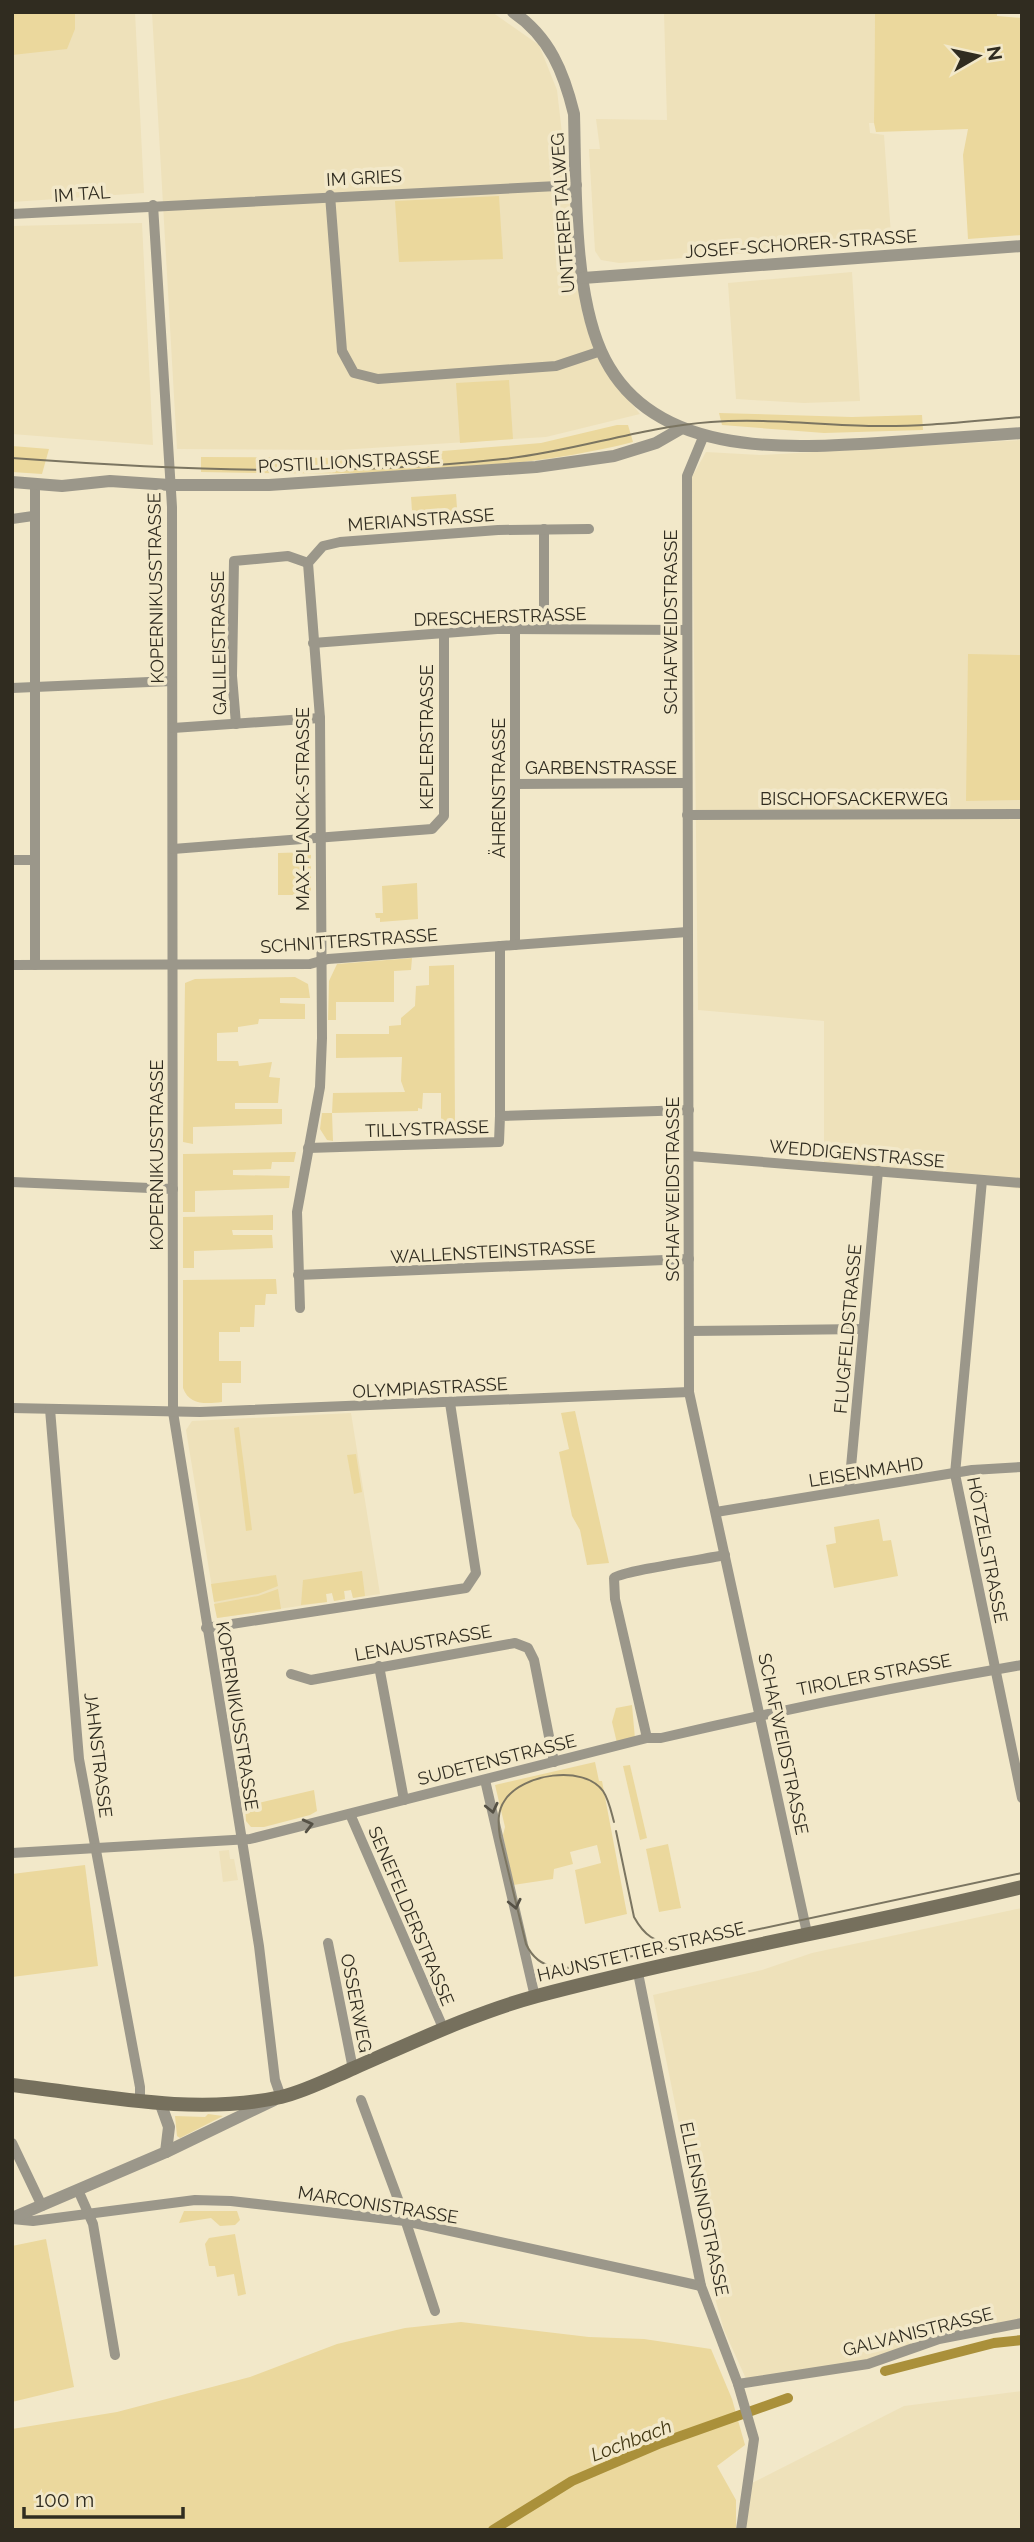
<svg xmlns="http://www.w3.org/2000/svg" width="1034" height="2542" viewBox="0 0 1034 2542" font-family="Raleway,sans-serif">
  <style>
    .built { fill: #eee1ba }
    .green { fill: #ebd89d }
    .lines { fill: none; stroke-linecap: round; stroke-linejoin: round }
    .canal { stroke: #aa903a; stroke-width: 10 }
    .minor { stroke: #9b978a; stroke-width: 10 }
    .tertiary { stroke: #9b978a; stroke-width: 12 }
    .secondary { stroke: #76705d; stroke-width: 14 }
    .tram { stroke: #7b7561; stroke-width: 2 }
    .oneway { stroke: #555145 }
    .labels { text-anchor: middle; stroke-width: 7; stroke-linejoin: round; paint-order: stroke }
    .street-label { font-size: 18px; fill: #302c20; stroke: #f2e8c9 }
    .water-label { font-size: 19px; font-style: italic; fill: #423712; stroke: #f2e8c9 }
  </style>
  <rect width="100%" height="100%" fill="#f2e8c9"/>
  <g class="built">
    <path d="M12,12H135L144,193L12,202Z"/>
    <path d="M152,12H492L539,45L557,90L583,316L607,373L640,414L546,437L513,439L340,450L177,449Z"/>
    <path d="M664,12H875L874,123H869L870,133L884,135L891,235H878L877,243L619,263L601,260L595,251L589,149H600L596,119L667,120Z"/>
    <path d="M142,223L153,445L12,434V226Z"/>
    <path d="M852,272L860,401L804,403L736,399L728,283Z"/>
    <path d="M1022,440V1189L824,1166V1021L698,1010L692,477L706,452L760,455Z"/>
    <path d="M351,1413L380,1594L353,1598L351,1590L344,1591L345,1599L334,1601L332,1593L326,1594L327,1602L217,1618L186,1430L192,1421Z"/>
    <path d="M229,1850L230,1859H234L238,1880L223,1882L219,1851Z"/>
    <path d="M1022,1908V2323L939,2339L887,2359L747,2381L724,2330L713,2291L653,1995L762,1970L812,1953Z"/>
    <path d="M1022,2391V2530H746L743,2519L748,2485L904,2406Z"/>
  </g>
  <g class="green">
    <path d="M12,12H75V29L67,49L12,55Z"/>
    <path d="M875,12H997V16L1022,18V235L968,239L963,155L968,129L876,132L874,123Z"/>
    <path d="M499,196L503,259L399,262L395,201Z"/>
    <path d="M509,380L513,439L460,443L456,383Z"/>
    <path d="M719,413L852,417L922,415L923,430L824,433L722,425Z"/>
    <path d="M617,425H628L633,442C499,476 339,475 201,472V457L348,458C369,462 387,463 406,454L541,443Z"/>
    <path d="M12,446L49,449L42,474L12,472Z"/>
    <path d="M456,494L458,522L413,525L411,497Z"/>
    <path d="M968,654L1022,655V800L966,801Z"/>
    <path d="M311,852V895H278V853Z"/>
    <path d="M417,883L418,919L380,922V918H376L375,913H383L382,886Z"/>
    <path d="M412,958L411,970L394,971V1002H336V1020H328L329,981L337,964Z"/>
    <path d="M454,965L455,1123L441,1122V1093H423L422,1109L418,1108V1111L332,1113L333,1141L327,1140L320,1129L322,1113H332L333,1093L405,1092L401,1081L402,1057L336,1058V1034H389V1026L401,1025V1018L415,1006L416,986L429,985V966Z"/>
    <path d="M295,977L308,984L310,998H280V1003L305,1004V1019H259L258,1024L238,1027V1032L217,1033V1061H238L239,1066L272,1062L269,1077L280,1078L278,1103H235V1109H282V1124L193,1127V1144L183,1142L185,983L195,979Z"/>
    <path d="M296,1152L294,1162H272L271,1169L233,1170V1175L290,1176L289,1188L195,1191V1212H183V1154Z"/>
    <path d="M273,1215V1230H232L233,1235H272L273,1248L194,1251V1268H183V1217Z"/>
    <path d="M276,1279L277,1294H266L265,1305H255L254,1327H240V1332H219V1361H241V1383H222V1402C205,1404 189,1405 183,1388V1280Z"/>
    <path d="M575,1411L609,1563L587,1565L580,1530L572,1516L559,1452L569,1449L561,1413Z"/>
    <path d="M239,1427L252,1530L246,1531L234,1428Z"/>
    <path d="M356,1454L362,1492L354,1494L347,1455Z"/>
    <path d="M879,1519L883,1541L891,1540L898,1576L834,1588L826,1545L836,1543L834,1527Z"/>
    <path d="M362,1571L365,1596L353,1598L351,1590L344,1591L345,1599L334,1601L332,1593L326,1594L327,1602L301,1605L303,1580Z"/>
    <path d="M276,1575L278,1586L258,1594L214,1602L211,1584Z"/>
    <path d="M278,1589L281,1609L217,1618L214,1604L258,1596Z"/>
    <path d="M632,1705L635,1739L617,1743L612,1722L616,1708Z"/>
    <path d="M595,1762L599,1781H602L627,1914L585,1924L575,1870L601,1863L597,1845L570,1852L573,1864L554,1869L553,1879L513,1885L503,1835L505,1827L495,1785Z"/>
    <path d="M630,1765L647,1838L640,1840L623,1766Z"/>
    <path d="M314,1790L317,1811L310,1815L264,1827H251L246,1821L245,1806Z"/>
    <path d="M668,1844L681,1908L659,1912L646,1849Z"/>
    <path d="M85,1865L98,1966L12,1977V1874Z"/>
    <path d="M208,2114L223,2116L180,2138L177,2136L175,2116L205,2117Z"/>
    <path d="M184,2211H237L240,2220L235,2225L220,2226L211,2218L179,2223Z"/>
    <path d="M235,2234L246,2294L238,2296L234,2274L217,2277L215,2266H209L205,2244L209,2238Z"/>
    <path d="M46,2239L74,2387L12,2402V2246Z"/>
    <path d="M461,2322L589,2337L644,2339L711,2349L732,2399L745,2445L717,2466L736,2500V2530H12V2429L117,2412L250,2377L337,2344L405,2328Z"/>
  </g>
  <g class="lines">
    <g class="canal">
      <path d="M885,2371L994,2343L1022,2340"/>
      <path d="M493,2530L572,2481L661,2443L788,2398"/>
    </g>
    <g class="minor">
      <path d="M330,195L342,351L354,373L378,379L556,366L601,351"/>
      <path d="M153,205L172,507L173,1412L259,1946L275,2080L281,2097"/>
      <path d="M12,214L577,185"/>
      <path d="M704,435L687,476L689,1392L807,1933"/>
      <path d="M12,519L33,516"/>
      <path d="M544,629V529"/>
      <path d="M313,643L497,629L687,630"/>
      <path d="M12,688L172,681"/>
      <path d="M236,724L232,676L234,561L288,556L308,563"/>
      <path d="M173,728L320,718"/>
      <path d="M515,784L686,783"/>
      <path d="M687,815L1022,814"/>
      <path d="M173,849L432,829L444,816V633"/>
      <path d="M12,860H34"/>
      <path d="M515,945V630"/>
      <path d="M12,965L310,964L328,959L687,932"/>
      <path d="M35,965V485"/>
      <path d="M500,1116V946"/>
      <path d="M308,1148L499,1142L500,1116L689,1110"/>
      <path d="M689,1156L1022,1183"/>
      <path d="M982,1180L955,1474L1022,1798"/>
      <path d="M12,1182L173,1189"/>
      <path d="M298,1275L689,1259"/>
      <path d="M300,1308L297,1212L320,1087L322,1038L320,718L308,563L323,546L340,542L498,530L589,529"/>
      <path d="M689,1331L863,1329"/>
      <path d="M12,1408L200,1412L689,1392"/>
      <path d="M50,1409L79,1759L140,2087V2100"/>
      <path d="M849,1489L878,1171"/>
      <path d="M716,1512L972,1470L1022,1467"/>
      <path d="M206,1628L466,1588L476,1573L450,1403"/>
      <path d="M379,1666L404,1800"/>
      <path d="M291,1674L311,1680L515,1643L528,1648L534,1660L554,1762"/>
      <path d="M647,1738L615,1599L614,1578C622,1571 706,1559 725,1555"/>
      <path d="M485,1780L535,1997"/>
      <path d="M350,1814L444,2030"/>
      <path d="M12,1853L250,1839L647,1738H661C781,1710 900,1686 1022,1665"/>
      <path d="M328,1943L353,2069"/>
      <path d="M638,1973L701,2286L738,2384L754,2439L741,2530"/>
      <path d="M361,2100L402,2210L435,2311"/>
      <path d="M12,2143L42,2206"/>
      <path d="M78,2190L93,2224L115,2355"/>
      <path d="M12,2219L33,2221L195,2200L231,2201L405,2221L701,2286"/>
      <path d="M738,2384L868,2364L939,2339L1022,2323"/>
    </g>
    <g class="tertiary">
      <path d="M513,12C550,37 564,73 574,114C576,184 573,287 601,351C648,457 781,449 878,443C926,440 974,436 1022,433"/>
      <path d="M583,278L1022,246"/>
      <path d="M12,482L62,486L110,481L170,485H269L536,467L614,456L656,443L682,428"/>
      <path d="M160,2102L169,2127L166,2152"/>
      <path d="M12,2218L166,2152L274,2100"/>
    </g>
    <path class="secondary" d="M12,2085C99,2095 193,2116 281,2097C306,2091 331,2078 354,2068C414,2042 474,2013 537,1996C697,1954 861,1926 1022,1887"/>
    <g class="tram">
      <path d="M12,458C176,470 339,477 503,459C573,452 640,427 711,422C765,418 819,425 874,426C923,427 973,421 1022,417"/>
      <path d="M614,1822C611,1811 609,1800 603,1791C583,1764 522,1774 505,1800C497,1811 498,1824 500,1837L526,1944C540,1974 567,1969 595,1964L1022,1873"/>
      <path d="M616,1831L634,1917C644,1935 655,1944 676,1942"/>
    </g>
  </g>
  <defs><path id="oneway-chevron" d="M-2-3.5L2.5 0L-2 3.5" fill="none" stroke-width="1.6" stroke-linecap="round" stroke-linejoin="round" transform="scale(1.75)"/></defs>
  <g class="oneway">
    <use href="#oneway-chevron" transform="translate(492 1808) rotate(77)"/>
    <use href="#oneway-chevron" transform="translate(308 1825) rotate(-14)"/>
    <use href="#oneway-chevron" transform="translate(515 1904) rotate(77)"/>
  </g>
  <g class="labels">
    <g class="street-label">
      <text transform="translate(364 178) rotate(-3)" y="6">IM GRIES</text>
      <text transform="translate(82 194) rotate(-4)" y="6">IM TAL</text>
      <text transform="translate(563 213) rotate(-94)" y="6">UNTERER TALWEG</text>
      <text transform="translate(801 244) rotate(-4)" y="6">JOSEF-SCHORER-STRASSE</text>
      <text transform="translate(349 462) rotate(-3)" y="6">POSTILLIONSTRASSE</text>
      <text transform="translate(421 520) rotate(-4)" y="6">MERIANSTRASSE</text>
      <text transform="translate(156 588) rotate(-91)" y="6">KOPERNIKUSSTRASSE</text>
      <text transform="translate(500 617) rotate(-2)" y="6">DRESCHERSTRASSE</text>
      <text transform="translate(671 622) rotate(-90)" y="6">SCHAFWEIDSTRASSE</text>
      <text transform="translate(219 643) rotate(-91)" y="6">GALILEISTRASSE</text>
      <text transform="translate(427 737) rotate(-90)" y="6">KEPLERSTRASSE</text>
      <text x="601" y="774">GARBENSTRASSE</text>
      <text transform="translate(499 788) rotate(-90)" y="6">ÄHRENSTRASSE</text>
      <text x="854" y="805">BISCHOFSACKERWEG</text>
      <text transform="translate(303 809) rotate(-90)" y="6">MAX-PLANCK-STRASSE</text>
      <text transform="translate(349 941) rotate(-4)" y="6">SCHNITTERSTRASSE</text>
      <text transform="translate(427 1129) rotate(-2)" y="6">TILLYSTRASSE</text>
      <text transform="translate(857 1154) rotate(5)" y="6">WEDDIGENSTRASSE</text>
      <text transform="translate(157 1155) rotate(-90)" y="6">KOPERNIKUSSTRASSE</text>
      <text transform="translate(673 1189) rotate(-90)" y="6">SCHAFWEIDSTRASSE</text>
      <text transform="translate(493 1252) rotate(-3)" y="6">WALLENSTEINSTRASSE</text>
      <text transform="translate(848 1329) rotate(-85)" y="6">FLUGFELDSTRASSE</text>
      <text transform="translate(430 1388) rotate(-3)" y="6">OLYMPIASTRASSE</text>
      <text transform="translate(866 1472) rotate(-9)" y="6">LEISENMAHD</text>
      <text transform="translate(987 1550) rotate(79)" y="6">HÖTZELSTRASSE</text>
      <text transform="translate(423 1643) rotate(-10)" y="6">LENAUSTRASSE</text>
      <text transform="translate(874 1675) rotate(-11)" y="6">TIROLER STRASSE</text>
      <text transform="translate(237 1716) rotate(81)" y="6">KOPERNIKUSSTRASSE</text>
      <text transform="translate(783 1744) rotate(78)" y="6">SCHAFWEIDSTRASSE</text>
      <text transform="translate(98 1755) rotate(83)" y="6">JAHNSTRASSE</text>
      <text transform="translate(497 1760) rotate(-14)" y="6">SUDETENSTRASSE</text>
      <text transform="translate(411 1916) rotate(67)" y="6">SENEFELDERSTRASSE</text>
      <text transform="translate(641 1952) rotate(-13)" y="6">HAUNSTETTER STRASSE</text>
      <text transform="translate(356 2003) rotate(79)" y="6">OSSERWEG</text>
      <text transform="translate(378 2205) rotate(9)" y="6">MARCONISTRASSE</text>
      <text transform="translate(704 2209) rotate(78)" y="6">ELLENSINDSTRASSE</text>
      <text transform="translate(918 2332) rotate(-14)" y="6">GALVANISTRASSE</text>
    </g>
    <g class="water-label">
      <text transform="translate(631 2440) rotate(-21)" y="7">Lochbach</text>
    </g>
  </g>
  <rect width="1034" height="2542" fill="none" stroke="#302c20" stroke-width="28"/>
  <g transform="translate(978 56) rotate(81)" stroke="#f2e8c9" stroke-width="5" paint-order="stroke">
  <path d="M0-5L12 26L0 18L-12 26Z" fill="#302c20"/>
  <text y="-10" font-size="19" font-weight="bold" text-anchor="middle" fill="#302c20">N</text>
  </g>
  <path d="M24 2507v10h159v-10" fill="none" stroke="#302c20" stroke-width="3.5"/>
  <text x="35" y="2507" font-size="21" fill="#302c20" stroke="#f2e8c9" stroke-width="5" paint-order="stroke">100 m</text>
</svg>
